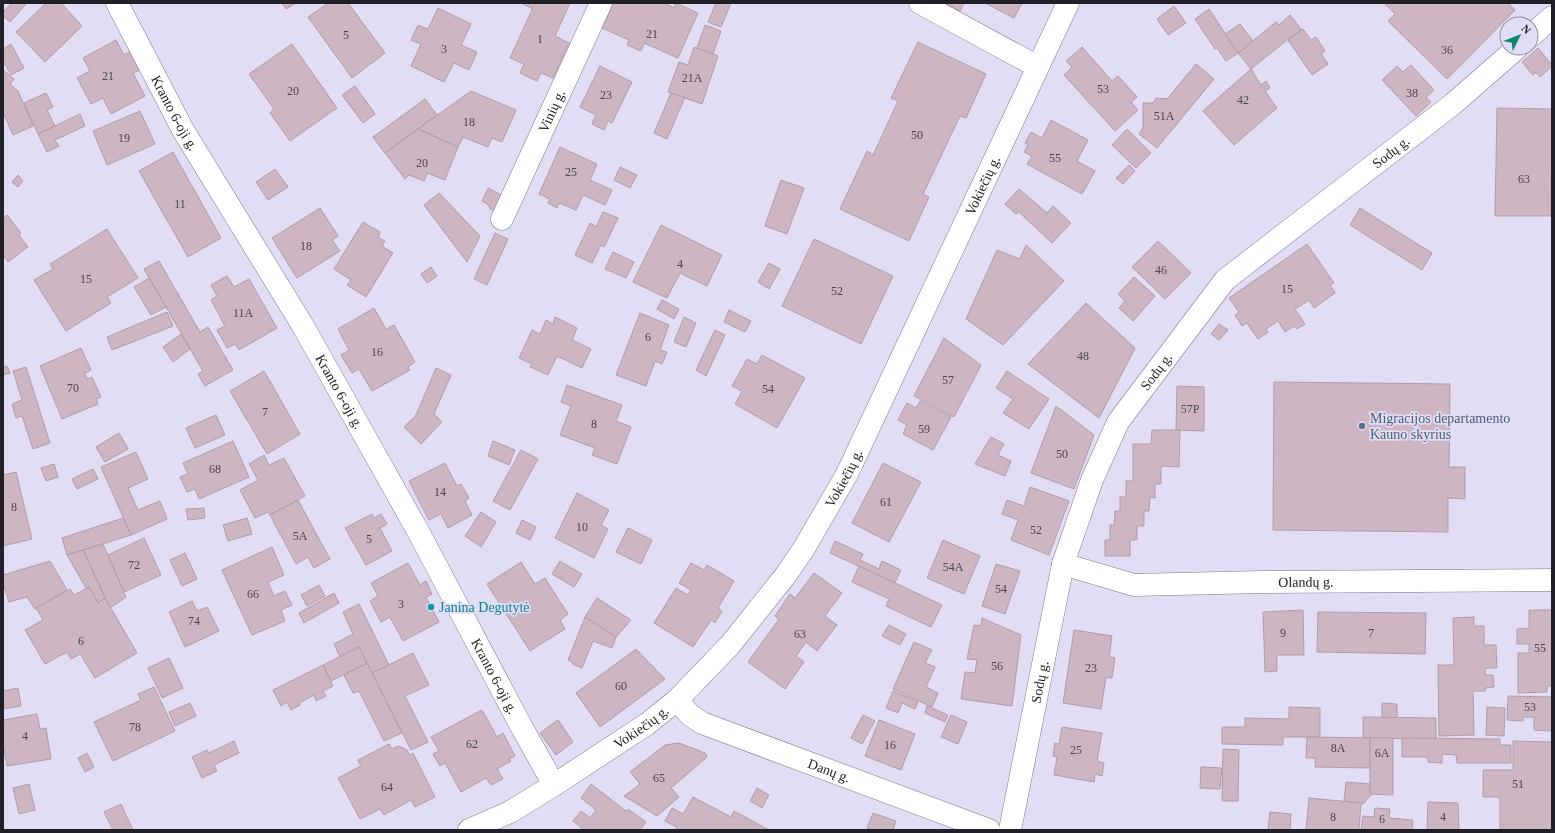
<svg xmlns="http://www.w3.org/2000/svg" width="1555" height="833" viewBox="0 0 1555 833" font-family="Georgia,serif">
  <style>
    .building { fill: #cdb5c2; stroke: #b39ca8 }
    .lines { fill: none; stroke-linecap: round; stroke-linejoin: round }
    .minor-casing { stroke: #7b788d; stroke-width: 23 }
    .minor { stroke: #fff; stroke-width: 22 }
    .service-dot { fill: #5c6f8a; stroke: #e0ddf5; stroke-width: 1.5 }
    .culture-dot { fill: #0f9aa8; stroke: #e0ddf5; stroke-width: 1.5 }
    .labels { text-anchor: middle; stroke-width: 3.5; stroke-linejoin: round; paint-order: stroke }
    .number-label { font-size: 12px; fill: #4c454e }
    .street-label { font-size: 14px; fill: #212028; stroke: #e0ddf5 }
    .service-label { font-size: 14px; fill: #4e5e75; stroke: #e0ddf5; text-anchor: start }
    .culture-label { font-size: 14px; fill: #0d838f; stroke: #e0ddf5; text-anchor: start }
  </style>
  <rect width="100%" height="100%" fill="#e0ddf5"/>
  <g class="building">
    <path d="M12,3H27L10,22L3,16V12Z"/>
    <path d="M46,3H61L82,26L45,62L16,32Z"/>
    <path d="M282,3H296L286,9Z"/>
    <path d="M328,3H348L385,53L352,78L308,17Z"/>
    <path d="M521,3H535L533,9Z"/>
    <path d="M535,3H570L555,36L569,43L553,78L541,73L537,81L520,73L524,64L510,58Z"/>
    <path d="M613,3H665L674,8L676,3L698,13L678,58L644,43L641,51L627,45L629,40L602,28Z"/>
    <path d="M716,3H731L721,27L708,22Z"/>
    <path d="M945,3H964L960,11Z"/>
    <path d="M985,3H1022L1014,18Z"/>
    <path d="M1384,3H1508L1515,10L1447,79L1388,21L1395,14Z"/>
    <path d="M1174,6L1186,23L1168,35L1157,19Z"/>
    <path d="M438,8L471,24L461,45L477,52L469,70L454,63L444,82L411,66L421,44L411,40L418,25L428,29Z"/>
    <path d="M1209,9L1238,53L1226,61L1217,48L1215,49L1195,19Z"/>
    <path d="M1290,15L1301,29L1251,69L1238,53L1276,22L1279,25Z"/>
    <path d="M1240,24L1253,41L1238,53L1225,34Z"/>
    <path d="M705,25L721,31L713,54L697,48Z"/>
    <path d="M1303,29L1311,40L1316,37L1325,51L1321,54L1328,64L1312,75L1288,40Z"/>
    <path d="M116,40L124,55L130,52L140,70L133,73L145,96L111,114L103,98L91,104L77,78L90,71L83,58Z"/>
    <path d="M918,42L986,74L966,118L960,116L923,194L929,197L909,241L840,209L867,151L873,155L898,101L891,98Z"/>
    <path d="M11,44L24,68L11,75L3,61V49Z"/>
    <path d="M292,44L337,108L290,141L270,113L274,109L249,74Z"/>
    <path d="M694,47L718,56L702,104L668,92L679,62L688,65Z"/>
    <path d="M1082,47L1112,81L1118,76L1137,97L1131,102L1138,110L1115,131L1064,75L1072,67L1066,61Z"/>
    <path d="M1538,48L1552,65V66L1540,77L1536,72L1533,75L1522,62Z"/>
    <path d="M1196,64L1214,79L1157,148L1139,134L1143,128V103H1153L1156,98L1167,99Z"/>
    <path d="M1411,65L1434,90L1426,97L1431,102L1416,116L1382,80L1397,66L1403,72Z"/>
    <path d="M600,66L632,82L612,123L608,121L604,130L592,124L596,115L580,107Z"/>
    <path d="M1251,69L1261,85L1266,81L1270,88L1265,91L1277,108L1234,145L1203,111Z"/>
    <path d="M3,70L14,79L10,84L18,91L33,126L13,135L3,112Z"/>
    <path d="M355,86L375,114L363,123L342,95Z"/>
    <path d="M471,91L516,110L502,142L492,138L488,147L463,137L458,147L418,129Z"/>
    <path d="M46,93L53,107L47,110L55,126L38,134L24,103Z"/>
    <path d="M671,93L685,97L667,139L654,133Z"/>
    <path d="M425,99L437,115L385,153L373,137Z"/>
    <path d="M1497,108L1552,109L1551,216H1495Z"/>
    <path d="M140,111L155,144L107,165L93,131Z"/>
    <path d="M80,114L85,126L55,140L59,146L47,152L38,134Z"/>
    <path d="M1051,120L1088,140L1077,161L1095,171L1082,194L1027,164L1032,156L1024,152L1028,145L1025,143L1031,132L1042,138Z"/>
    <path d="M418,129L458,147L445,180L427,173L424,181L409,175L405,179L385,153Z"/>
    <path d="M1127,129L1151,153L1136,168L1112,145Z"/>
    <path d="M560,147L597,164L590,180L612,190L605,205L583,195L576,210L559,203L557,208L548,203L550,199L539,194Z"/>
    <path d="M173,152L221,238L188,257L139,171Z"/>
    <path d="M1129,165L1135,171L1123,184L1116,178Z"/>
    <path d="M620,167L637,175L630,188L614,180Z"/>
    <path d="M275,169L288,187L268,200L256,182Z"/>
    <path d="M18,175L23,181L18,187L12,182Z"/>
    <path d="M781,180L804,188L787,234L765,226Z"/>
    <path d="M488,188L505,197L497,213L489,208L490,206L482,201Z"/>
    <path d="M1019,189L1047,213L1053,206L1071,223L1052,243L1019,212L1016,214L1005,204Z"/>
    <path d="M439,193L480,236L467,262L424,205Z"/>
    <path d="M320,208L338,236L332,240L340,251L297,278L272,238Z"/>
    <path d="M1360,208L1432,253L1422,270L1350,225Z"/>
    <path d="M603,212L618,218L604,247L601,245L592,263L575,255L590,223L596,227Z"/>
    <path d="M7,215L21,233L19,235L28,247L8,262L3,255V218Z"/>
    <path d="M363,222L380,232L378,237L385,241L382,246L393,253L366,297L347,285L351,280L334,269Z"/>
    <path d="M661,225L722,255L707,286L680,273L667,298L633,282Z"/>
    <path d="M107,229L138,278L107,297L111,303L66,331L34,280L53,269L50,264Z"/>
    <path d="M495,233L508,239L487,285L474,279Z"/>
    <path d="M814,239L893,276L861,344L782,306Z"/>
    <path d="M1158,241L1191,273L1165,299L1132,267Z"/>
    <path d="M1307,244L1334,283L1330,285L1335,293L1314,308L1309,300L1295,309L1305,324L1297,329L1294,326L1285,332L1278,321L1266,329L1268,332L1258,339L1247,323L1242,326L1235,315L1239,312L1229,298Z"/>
    <path d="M1026,245L1064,281L1003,345L966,319L997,250L1020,259Z"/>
    <path d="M613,252L634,262L626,278L605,269Z"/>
    <path d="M159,261L200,332L208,327L233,370L205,386L198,374L203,371L144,269Z"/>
    <path d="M769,263L780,269L769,289L758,282Z"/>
    <path d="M431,267L437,276L427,283L421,274Z"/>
    <path d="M227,276L234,287L249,279L277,328L239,350L235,344L227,348L217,330L225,326L211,300L217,296L211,285Z"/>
    <path d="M1134,277L1155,296L1133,321L1119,308L1125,301L1118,294Z"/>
    <path d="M149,278L166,307L151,315L134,287Z"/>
    <path d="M662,300L679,309L674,319L657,309Z"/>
    <path d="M1086,303L1135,348L1099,418L1028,364Z"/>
    <path d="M374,308L386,329L394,325L415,362L408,367L410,370L372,391L359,369L352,373L341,355L349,350L338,329Z"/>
    <path d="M729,310L751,321L745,332L724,322Z"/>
    <path d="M167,312L173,326L112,350L107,337Z"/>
    <path d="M640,313L669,325L660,350L667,352L662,364L655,361L646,386L616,375Z"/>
    <path d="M555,317L577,328L572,340L591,349L582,368L557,356L548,375L530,367L532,364L519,358L532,330L540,334L546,320L553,324Z"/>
    <path d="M684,317L696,323L686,347L674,342Z"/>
    <path d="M1219,324L1228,330L1219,340L1211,334Z"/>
    <path d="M715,330L725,335L706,376L696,370Z"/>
    <path d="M181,334L190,349L173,362L163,347Z"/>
    <path d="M944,338L981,365L954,417L914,396Z"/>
    <path d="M81,348L91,370L85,373L87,379L92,377L101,397L96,399L98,404L62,419L40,366Z"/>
    <path d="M762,355L805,378L777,428L735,404L742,391L732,386L747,359L757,364Z"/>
    <path d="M7,366L10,373L3,375V368Z"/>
    <path d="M26,367L50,443L33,449L22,416L16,418L12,404L22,400L13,371Z"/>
    <path d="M436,368L451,375L434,414L442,422L421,444L404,427L416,415Z"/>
    <path d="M264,371L300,434L267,454L230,391Z"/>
    <path d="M1007,371L1049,399L1029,429L1003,413L1013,399L996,388Z"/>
    <path d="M1274,382L1450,384L1449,467H1465V499L1448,498V532L1273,530Z"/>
    <path d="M567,385L622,405L616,421L631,427L617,464L592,455L595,448L560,435L571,406L561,402Z"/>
    <path d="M1177,386L1204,387V431L1176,430Z"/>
    <path d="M920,401L951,417L933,450L903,434L907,425L898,420L907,403L916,408Z"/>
    <path d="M1056,406L1094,435L1074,489L1031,473Z"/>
    <path d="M216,415L225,435L195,448L186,428Z"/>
    <path d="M1152,430H1180L1179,467L1161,466V484H1155V498L1150,497L1149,511H1144V526H1137V540H1130V556H1105V540H1110V525H1114L1115,511H1120V497H1126V481H1133V444H1151Z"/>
    <path d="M119,433L128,449L105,462L96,447Z"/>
    <path d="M991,437L1004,444L998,455L1011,461L1005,476L975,464Z"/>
    <path d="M233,441L249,477L199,499L195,489L187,492L180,477L188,474L183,463Z"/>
    <path d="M493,441L515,450L509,465L488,456Z"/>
    <path d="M521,450L538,459L510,510L493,501Z"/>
    <path d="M136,452L148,479L128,488L138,510L160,501L167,519L131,535L101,467Z"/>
    <path d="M264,455L269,465L284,458L305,496L270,515L268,512L255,518L240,490L258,480L249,464Z"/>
    <path d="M445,463L457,486L461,484L469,498L465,501L472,515L448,528L441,514L429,520L409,481Z"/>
    <path d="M883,463L921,482L889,542L852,523Z"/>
    <path d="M54,464L58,477L46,481L41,468Z"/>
    <path d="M93,469L98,479L77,489L72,479Z"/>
    <path d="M16,472L32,539L3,546V475Z"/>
    <path d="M1030,487L1069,501L1049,555L1011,540L1018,520L1002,514L1007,500L1024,506Z"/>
    <path d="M577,493L609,510L601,525L608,529L594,558L555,538Z"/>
    <path d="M298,500L330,559L314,568L308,557L296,564L270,515Z"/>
    <path d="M204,508L205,518L188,520L186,509Z"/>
    <path d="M481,512L496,522L481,547L465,536Z"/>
    <path d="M372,514L374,518L381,514L387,524L380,528L392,551L366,565L345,528Z"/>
    <path d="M123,518L131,535L67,555L62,538Z"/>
    <path d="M247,518L252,534L228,541L223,525Z"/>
    <path d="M522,520L536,527L530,540L516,533Z"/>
    <path d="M628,528L652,540L641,564L616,552Z"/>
    <path d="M144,538L161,575L124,592L108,555Z"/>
    <path d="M943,540L980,556L964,594L927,578Z"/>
    <path d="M835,541L863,554L860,560L879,569L882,561L901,570L895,583L830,553Z"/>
    <path d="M103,544L126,597L110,608L83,550Z"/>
    <path d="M272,547L284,575L268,582L274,596L285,591L292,605L281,610L285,621L252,635L222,570Z"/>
    <path d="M83,550L105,598L98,603L89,587L86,588L67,555Z"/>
    <path d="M185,553L197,579L182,586L170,560Z"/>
    <path d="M50,561L67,590L35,609L27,597L9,602L3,583V575Z"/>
    <path d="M560,561L582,574L574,587L552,574Z"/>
    <path d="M521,562L535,584L545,578L568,614L560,620L565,629L530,651L487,584Z"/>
    <path d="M408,563L420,585L426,581L432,594L426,597L439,622L403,641L390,617L381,622L370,601L378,596L371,583Z"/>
    <path d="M691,563L704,570L707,565L734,581L718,608L722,611L715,623L711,620L693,647L654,623L676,588L688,595L691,590L679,583Z"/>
    <path d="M996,564L1020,571L1005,614L982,606Z"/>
    <path d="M859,566L942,605L931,627L886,606L889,599L852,582Z"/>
    <path d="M814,573L842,593L825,616L837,625L817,651L806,642L796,656L804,662L785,689L748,662L779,619L775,616L790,594L795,598Z"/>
    <path d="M319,585L325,596L307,606L301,595Z"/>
    <path d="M89,587L98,603L105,598L137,653L95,678L80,654L71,659L67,652L45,664L25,630L43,620L36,608L70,589L74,595Z"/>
    <path d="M334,593L339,603L304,623L299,613Z"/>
    <path d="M597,598L631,620L616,637L585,617Z"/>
    <path d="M192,601L197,611L207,607L219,631L185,647L169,612Z"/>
    <path d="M359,604L389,665L372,673L359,647L340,657L334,644L353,634L343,612Z"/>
    <path d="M1303,610L1304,655H1277V671L1265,672L1263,612Z"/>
    <path d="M1529,610H1552V686H1547V692L1518,693V653H1529V644H1517V629L1529,628Z"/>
    <path d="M1318,612L1426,613L1425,654L1317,652Z"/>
    <path d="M585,617L616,637L612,648L593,641L582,668L572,664L573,662L568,660Z"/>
    <path d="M1474,617V626H1484V645H1496L1497,668H1485V675H1493L1494,687L1485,688V691H1473L1474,735L1439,736L1438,665H1454L1453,618Z"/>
    <path d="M982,618L1021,635L1012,706L961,699L965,672L975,673L977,660L967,659L974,625L981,626Z"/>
    <path d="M889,625L906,634L900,645L882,636Z"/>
    <path d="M1074,630L1112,636L1109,657L1115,658L1112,678L1106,677L1101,709L1063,703Z"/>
    <path d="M914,642L932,650L925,663L935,667L926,687L938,693L932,707L893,689Z"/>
    <path d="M359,647L367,663L331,681L323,665Z"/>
    <path d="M636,649L665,679L600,727L576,693Z"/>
    <path d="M413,653L429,685L405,696L428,742L411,750L372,673Z"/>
    <path d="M169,658L183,688L162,698L148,668Z"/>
    <path d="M367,663L402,733L384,741L359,691L353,693L344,675Z"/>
    <path d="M323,665L333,686L323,691L326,696L316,701L314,695L299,703L300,705L291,710L287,702L281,706L273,690Z"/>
    <path d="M154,687L175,731L113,761L94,722L141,700L138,694Z"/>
    <path d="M18,688L21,706L3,709V691Z"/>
    <path d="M893,691L918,702L915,709L902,703L898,713L886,708Z"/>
    <path d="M1508,696L1552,697V731L1534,730V717H1523V721L1507,720Z"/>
    <path d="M190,703L196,716L175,726L169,712Z"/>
    <path d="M1382,703L1397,704V718L1382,717Z"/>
    <path d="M927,706L948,715L945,722L925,713Z"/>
    <path d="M1289,707L1320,708V737H1283V745L1222,744V727H1245V718L1289,719Z"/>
    <path d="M1487,707L1505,708L1504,736L1486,735Z"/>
    <path d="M482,710L497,737L503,733L515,756L509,759L511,761L497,769L503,779L491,785L486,778L461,792L445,763L440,766L433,754L439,751L431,737Z"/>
    <path d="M37,714L40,729L46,728L51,759L7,766L3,743V720Z"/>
    <path d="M863,715L875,721L862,744L851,738Z"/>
    <path d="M951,715L967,722L958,744L941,737Z"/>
    <path d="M1363,717L1436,718V739L1363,738Z"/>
    <path d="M558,720L573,742L556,755L540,733Z"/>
    <path d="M879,720L915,734L901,770L865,756Z"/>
    <path d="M1062,727L1102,733L1097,761L1104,763L1102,776L1095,774L1094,782L1054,775L1057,757L1053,756L1055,743L1059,744Z"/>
    <path d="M1307,737L1370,738V768L1315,767V758H1306Z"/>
    <path d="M1370,738H1393V795L1370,794Z"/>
    <path d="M1402,738L1500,739V745H1511V763H1457L1456,755L1442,754V763L1428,762V757H1402Z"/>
    <path d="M234,741L239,753L214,765L217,771L202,778L192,757L207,750L209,753Z"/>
    <path d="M1513,741L1552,742V830H1500V797H1483V770H1513Z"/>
    <path d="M679,743L705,753L707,757L671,788L679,797L657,816L624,796L640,784L630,772L665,745Z"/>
    <path d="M389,744L392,749L398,746L406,749L410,755L413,753L435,797L415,807L411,800L384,815L380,809L360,819L338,778L361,766L358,760Z"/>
    <path d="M1223,749L1239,750L1238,801H1222Z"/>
    <path d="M87,753L94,767L85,772L78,758Z"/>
    <path d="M1201,767L1222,768L1220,789L1200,788Z"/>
    <path d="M1346,782L1370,784V794H1372L1363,804L1344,801Z"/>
    <path d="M29,784L35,810L19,814L13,788Z"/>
    <path d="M591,784L626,811L628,809L646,822L640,830H580L582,828L573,821L581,811L590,818L596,810L581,798Z"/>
    <path d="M757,788L769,795L762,808L750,801Z"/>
    <path d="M693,797L731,817L734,811L769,830H677L676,829L677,827L665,821L672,808L683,814Z"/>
    <path d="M1309,798L1361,803L1359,830H1306Z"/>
    <path d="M1428,802L1458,803L1459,830H1427Z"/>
    <path d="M121,804L133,830H113L104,812Z"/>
    <path d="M1375,808L1390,809L1389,818L1413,820L1412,830H1361L1363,816L1374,817Z"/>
    <path d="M1270,812L1291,814L1290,830H1268Z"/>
    <path d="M873,813L896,821L893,830H873L867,828Z"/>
  </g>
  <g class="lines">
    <g class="minor-casing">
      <g id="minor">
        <path id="s1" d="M117,3L183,130L303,326L419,533L521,726L554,785"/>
        <path d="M920,3L1038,67"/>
        <path d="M1531,36L1552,17"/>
        <path id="s2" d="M502,219L601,3"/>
        <path id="s3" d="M1063,564L1134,585L1262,582L1552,580"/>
        <path id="s4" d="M677,700L690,715L702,723L989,830"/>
        <path id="s5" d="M469,830L510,812L554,785L647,724L677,700L730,645L785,576L803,550L847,474L1068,3"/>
        <path id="s6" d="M1010,830L1063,564L1092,480L1118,422L1225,280L1453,104L1517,48"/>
      </g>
    </g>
    <use href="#minor" class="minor"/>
  </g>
  <circle class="service-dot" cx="1362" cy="426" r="4"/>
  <circle class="culture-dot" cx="431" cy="607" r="4"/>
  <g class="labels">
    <g class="number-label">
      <text x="652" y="38">21</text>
      <text x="346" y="39">5</text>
      <text x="540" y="43">1</text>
      <text x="444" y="53">3</text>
      <text x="1447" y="54">36</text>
      <text x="108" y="80">21</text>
      <text x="692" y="82">21A</text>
      <text x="1103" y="93">53</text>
      <text x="293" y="95">20</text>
      <text x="1412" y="97">38</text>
      <text x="606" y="99">23</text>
      <text x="1243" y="104">42</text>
      <text x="1164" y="120">51A</text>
      <text x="469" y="126">18</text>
      <text x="917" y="139">50</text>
      <text x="124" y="142">19</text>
      <text x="1055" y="162">55</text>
      <text x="422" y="167">20</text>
      <text x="571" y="176">25</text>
      <text x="1524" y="183">63</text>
      <text x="180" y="208">11</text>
      <text x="306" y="250">18</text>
      <text x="680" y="268">4</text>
      <text x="1161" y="274">46</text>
      <text x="86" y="283">15</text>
      <text x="1287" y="293">15</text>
      <text x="837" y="295">52</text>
      <text x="243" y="317">11A</text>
      <text x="648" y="341">6</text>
      <text x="377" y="356">16</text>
      <text x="1083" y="360">48</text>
      <text x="948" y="384">57</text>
      <text x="73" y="392">70</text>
      <text x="768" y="393">54</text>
      <text x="1190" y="413">57P</text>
      <text x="265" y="416">7</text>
      <text x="594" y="428">8</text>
      <text x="924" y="433">59</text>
      <text x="1062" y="458">50</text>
      <text x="215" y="473">68</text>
      <text x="440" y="496">14</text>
      <text x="886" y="506">61</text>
      <text x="14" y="511">8</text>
      <text x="582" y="531">10</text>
      <text x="1036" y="534">52</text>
      <text x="300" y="540">5A</text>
      <text x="369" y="543">5</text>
      <text x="134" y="569">72</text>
      <text x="953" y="571">54A</text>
      <text x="1001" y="593">54</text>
      <text x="253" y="598">66</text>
      <text x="401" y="608">3</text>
      <text x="194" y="625">74</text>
      <text x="1283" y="637">9</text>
      <text x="1371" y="637">7</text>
      <text x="800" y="638">63</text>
      <text x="81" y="645">6</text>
      <text x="1540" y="652">55</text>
      <text x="997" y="670">56</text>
      <text x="1091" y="672">23</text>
      <text x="621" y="690">60</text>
      <text x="1530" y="711">53</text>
      <text x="135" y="731">78</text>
      <text x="25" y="740">4</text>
      <text x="472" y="748">62</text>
      <text x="890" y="749">16</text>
      <text x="1338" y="752">8A</text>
      <text x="1076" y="754">25</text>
      <text x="1382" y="757">6A</text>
      <text x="659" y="782">65</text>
      <text x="1518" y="788">51</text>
      <text x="387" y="791">64</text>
      <text x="1333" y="821">8</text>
      <text x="1443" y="821">4</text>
      <text x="1382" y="823">6</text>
    </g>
    <g class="street-label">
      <text dy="5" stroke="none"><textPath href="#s2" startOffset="119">Vinių g.</textPath></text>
      <text dy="5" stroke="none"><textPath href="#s1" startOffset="124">Kranto 6-oji g.</textPath></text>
      <text dy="5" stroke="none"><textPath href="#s6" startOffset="811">Sodų g.</textPath></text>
      <text dy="5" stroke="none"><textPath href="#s5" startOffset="849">Vokiečių g.</textPath></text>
      <text dy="5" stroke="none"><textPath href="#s6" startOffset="487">Sodų g.</textPath></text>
      <text dy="5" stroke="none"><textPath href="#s1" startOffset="448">Kranto 6-oji g.</textPath></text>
      <text dy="5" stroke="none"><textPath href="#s5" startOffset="525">Vokiečių g.</textPath></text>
      <text dy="5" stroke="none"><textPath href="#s3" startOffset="246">Olandų g.</textPath></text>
      <text dy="5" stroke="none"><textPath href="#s1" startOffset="772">Kranto 6-oji g.</textPath></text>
      <text dy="5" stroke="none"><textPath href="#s6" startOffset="151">Sodų g.</textPath></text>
      <text dy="5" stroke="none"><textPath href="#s5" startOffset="201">Vokiečių g.</textPath></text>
      <text dy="5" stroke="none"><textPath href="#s4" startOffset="170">Danų g.</textPath></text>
    </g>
    <g class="service-label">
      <text x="1370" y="423">Migracijos departamento<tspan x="1370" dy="16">Kauno skyrius</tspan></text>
    </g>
    <g class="culture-label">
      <text x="439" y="612">Janina Degutytė</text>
    </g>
  </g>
  <rect width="1555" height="833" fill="none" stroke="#212028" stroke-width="8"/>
  <g transform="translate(1519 36) rotate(47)"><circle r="19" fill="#e0ddf5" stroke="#9491a3"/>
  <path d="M0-3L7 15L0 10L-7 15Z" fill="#0d8a6d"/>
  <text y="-6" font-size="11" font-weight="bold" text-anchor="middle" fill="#212028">N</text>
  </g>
</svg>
